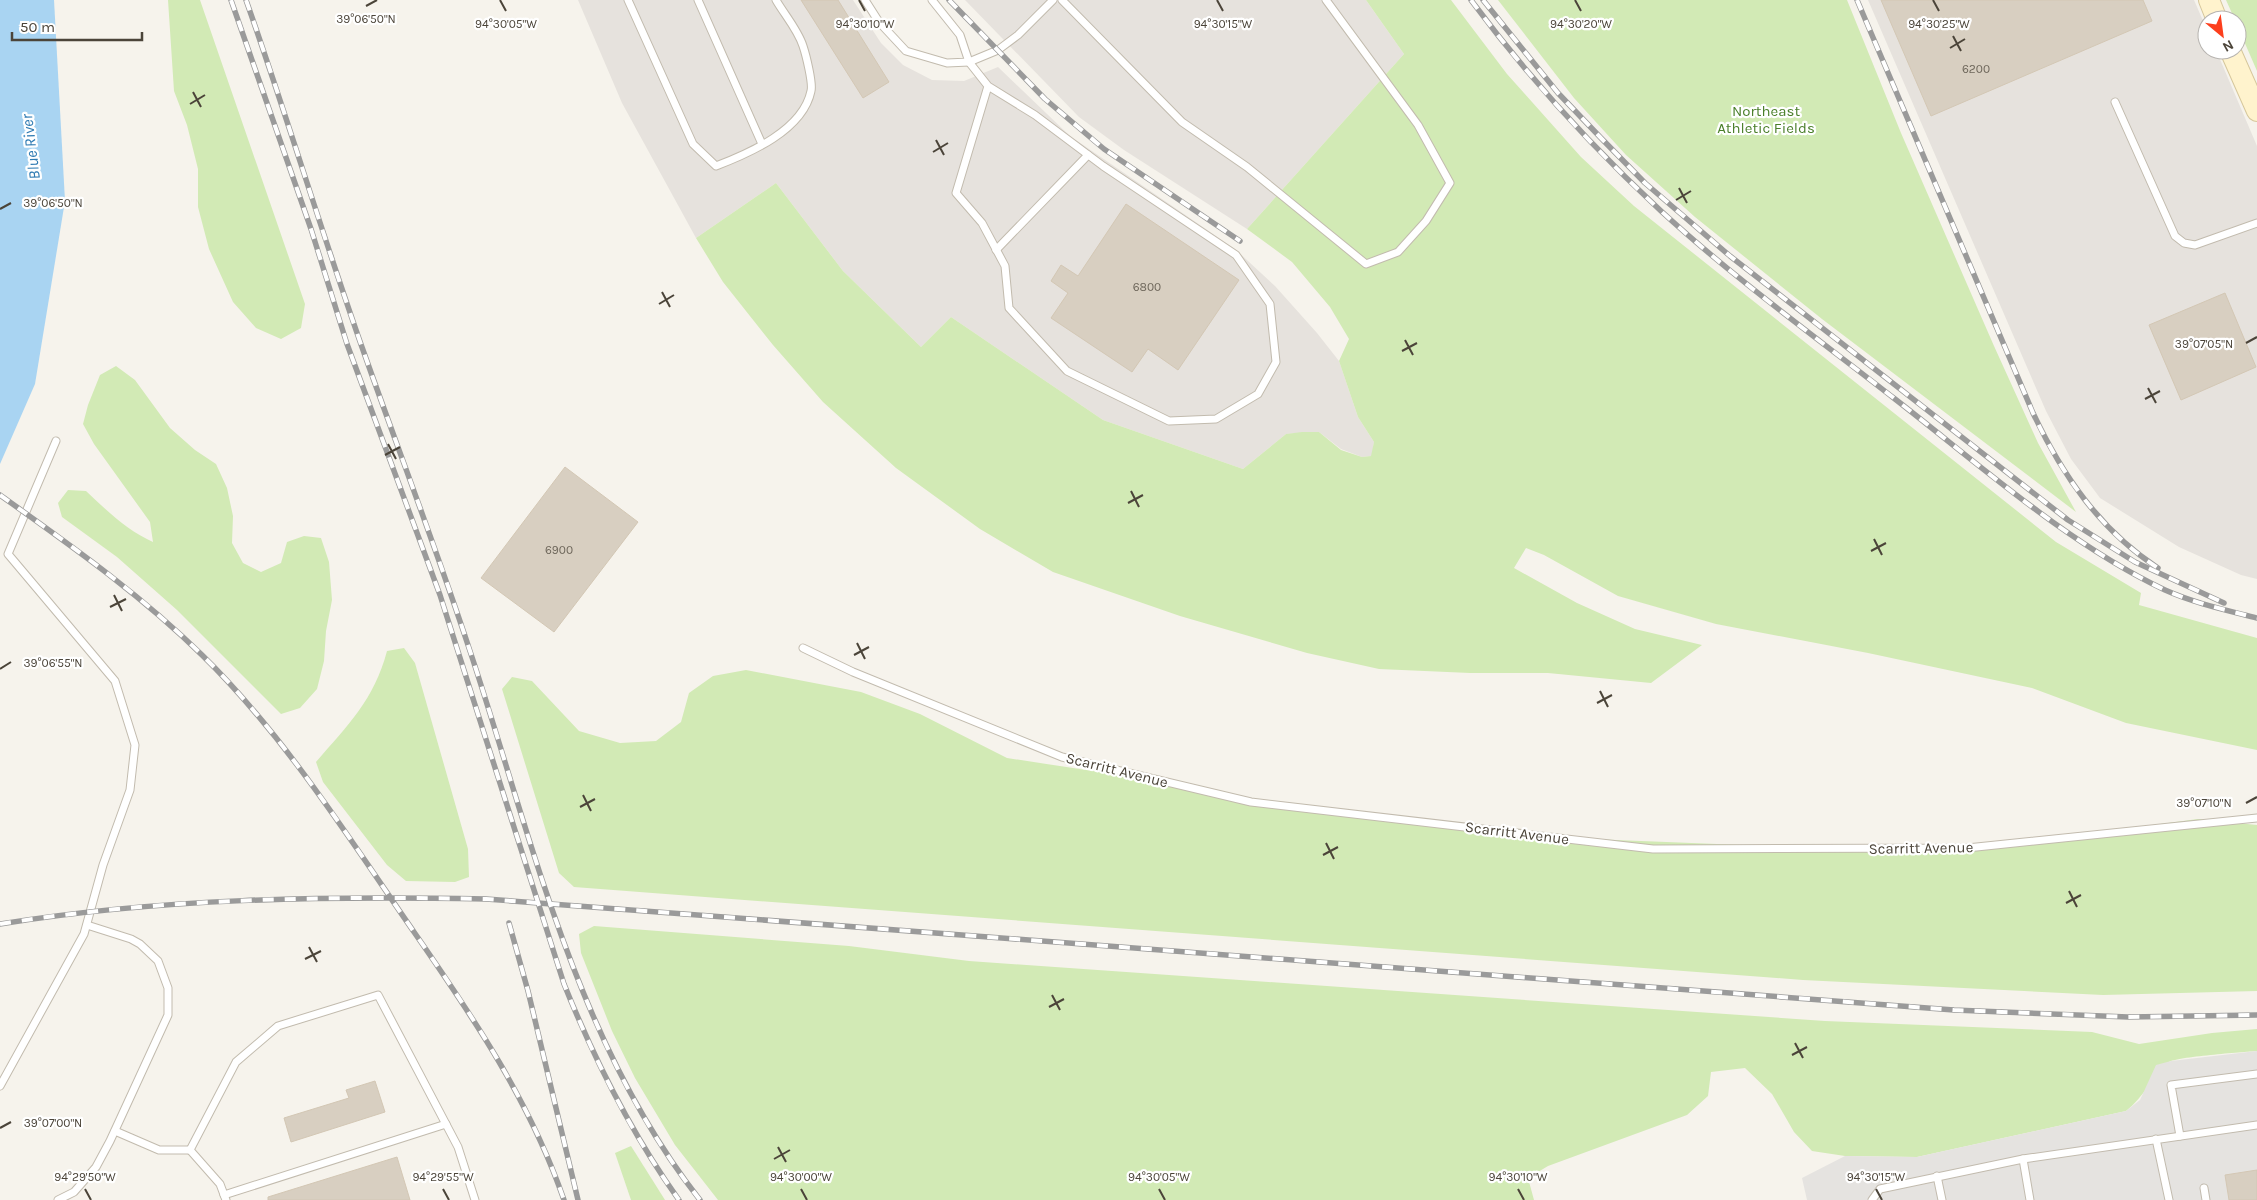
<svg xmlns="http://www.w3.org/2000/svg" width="2257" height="1200" viewBox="0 0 2257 1200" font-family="Karla,sans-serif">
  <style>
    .industrial { fill: #e6e2dd }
    .green { fill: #d2eab5 }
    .parking { fill: #e5e3e0 }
    .water { fill: #a9d4f2 }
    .building { fill: #d8cfc1; stroke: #d3c7b4 }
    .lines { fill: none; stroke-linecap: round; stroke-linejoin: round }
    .service-casing { stroke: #c2bbae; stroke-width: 9 }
    .secondary-casing { stroke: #d6c79b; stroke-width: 22 }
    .service { stroke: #fff; stroke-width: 7 }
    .secondary { stroke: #fff3cd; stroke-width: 20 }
    .rail-casing { stroke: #9a9a9a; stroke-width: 5.5 }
    .rail { stroke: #fff; stroke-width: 4; stroke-dasharray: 11; stroke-linecap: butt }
    .ticks { fill: none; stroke: #4b4439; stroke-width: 2 }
    .labels { text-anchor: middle; stroke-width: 4.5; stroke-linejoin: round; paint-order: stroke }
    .number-label { font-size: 12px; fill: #6e675b }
    .park-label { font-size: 15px; fill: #4a7f2a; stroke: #fff }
    .street-label { font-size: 15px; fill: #4b4439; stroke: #fff }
    .water-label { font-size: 16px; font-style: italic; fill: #2e7ab2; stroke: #fff }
    .ticks-label { font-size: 12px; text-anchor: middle; fill: #4b4439; stroke: #fff; stroke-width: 4.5; stroke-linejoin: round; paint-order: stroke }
  </style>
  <rect width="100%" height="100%" fill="#f6f3ec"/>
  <g class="industrial">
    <path d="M578,0H853L881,43L903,65L932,80L964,81L998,67L1070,136L1235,249L1275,286L1317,333L1339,361L1358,417L1374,442L1372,456L1362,457L1341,449L1319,432L1286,434L1243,469L1103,420L951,317L921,347L843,271L776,183L696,238L622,103Z"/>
    <path d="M965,0H1366L1404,54L1247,229L1124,150L1079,117Z"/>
    <path d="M1868,0H2194L2207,30V50H2216L2257,146V579L2241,575L2179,547L2100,498L2071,459L2046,411Z"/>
  </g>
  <g class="green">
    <path d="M168,0H200L305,304L301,328L281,339L256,328L233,302L209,249L198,207V169L187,125L174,91Z"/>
    <path d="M1366,0H1451L1507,74L1581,157L1634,206L2056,542L2141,593L2139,605L2257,638V750L2126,723L2032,688L1868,653L1716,624L1618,596L1544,555L1526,548L1514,568L1577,603L1635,629L1702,645L1651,683L1548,673H1470L1379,669L1307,653L1180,616L1053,572L980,529L896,468L823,402L773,345L723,282L696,238L776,183L843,271L921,347L951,317L1103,420L1243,469L1286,434L1302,432H1319L1341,450L1362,457L1371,456L1374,442L1358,417L1339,361L1349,339L1330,307L1292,262L1247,229L1404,54Z"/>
    <path d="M1498,0H1847L1901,133L1994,346L2038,443L2076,512L1822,319L1695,217L1626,155L1574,98Z"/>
    <path d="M2226,0H2257V71L2237,25V20H2235Z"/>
    <path d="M116,366L135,380L170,428L195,450L216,464L227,488L233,516L232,543L243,563L261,572L281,563L287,542L304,536L321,538L329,562L332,600L326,631L324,661L317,689L300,708L281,714L177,610L117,557L62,517L58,503L68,490L86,491C106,510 128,531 153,542L150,522L94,444L83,424L88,405L100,375Z"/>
    <path d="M404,648L415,663L468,849L469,877L455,882L406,881L387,865L323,782L316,762C348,725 374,700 387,651Z"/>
    <path d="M746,670L861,692L920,714L1007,758L1106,773L1274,806L1540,837L1915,852L2085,834L2198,819L2257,825V991L2103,995L1803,980L574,887L559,873L502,689L512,677L532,681L579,731L620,743L656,741L681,722L689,693L713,676Z"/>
    <path d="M594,926L849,946L969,961L1825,1021L2092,1032L2139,1044L2212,1033L2257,1029V1051C2243,1052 2176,1057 2169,1062C2152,1077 2144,1097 2126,1111L1917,1157L1845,1156L1812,1151L1794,1132L1772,1094L1745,1068L1711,1072L1708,1096L1687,1115L1548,1166L1528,1178L1534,1200H718L675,1145L635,1078L612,1031L581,953L579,934Z"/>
    <path d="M631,1146L665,1200H631L615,1153Z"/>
  </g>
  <path class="parking" d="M2257,1051V1200H1807L1802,1178L1845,1156L1917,1157L2126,1111L2140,1100L2156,1065L2171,1061Z"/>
  <path class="water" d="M0,0H54L65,201L35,384L0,464Z"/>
  <g class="building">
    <path d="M801,0H838L889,82L863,98Z"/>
    <path d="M1881,0H2143L2152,21L1931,116Z"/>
    <path d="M1126,204L1239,280L1178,370L1148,349L1132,372L1051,318L1068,293L1051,281L1061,265L1078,276Z"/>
    <path d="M2225,293L2256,367L2181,400L2149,325Z"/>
    <path d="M565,467L638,522L554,632L481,578Z"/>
    <path d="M375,1081L385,1112L291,1142L284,1118L349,1098L346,1090Z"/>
    <path d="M397,1157L410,1200H268V1197Z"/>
    <path d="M2257,1170V1200H2229L2225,1175Z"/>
  </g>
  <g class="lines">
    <g class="service-casing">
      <g id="service">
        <path d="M628,0L693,144L716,166C750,153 803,130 811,91C813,83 806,55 803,46C798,30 784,14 776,0"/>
        <path d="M698,0L762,144"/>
        <path d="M865,0L879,22L906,51L947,63L969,62L960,35L932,0"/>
        <path d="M1062,0L1182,122L1247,167L1366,264L1398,252L1426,221L1450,183L1418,125L1326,0"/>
        <path d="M988,86L956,193L982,223L1005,266L1009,308L1067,371L1169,421L1216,419L1258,394L1276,362L1270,304L1236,255L1103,166L1035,115L988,86L969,62L998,50L1018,35L1053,0"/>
        <path d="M2115,102L2175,236L2184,243L2195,245L2257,223"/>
        <path d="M996,250L1088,155"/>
        <path d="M803,648L853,672L1062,757L1251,802L1653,849L1967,848L2257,818"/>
        <path d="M0,1086L84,934L103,865L130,790L135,745L115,681L8,554L56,441"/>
        <path d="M115,1131L159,1150H190"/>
        <path d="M2180,1136L2171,1085L2257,1074"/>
        <path d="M2156,1139L2169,1200"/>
        <path d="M2023,1159L2030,1200"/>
        <path d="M1937,1176L1942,1200"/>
        <path d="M2204,1188L2206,1200"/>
        <path d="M224,1195L446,1124"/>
        <path d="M58,1200L74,1192L96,1167L110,1141L168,1015V988L158,961L140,944L131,939L87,925"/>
        <path d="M226,1200L220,1184L190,1150L236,1062L278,1026L378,995L458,1147L475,1200"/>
        <path d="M1872,1200L1880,1189L2023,1159L2257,1125"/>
      </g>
    </g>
    <g class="secondary-casing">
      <g id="secondary">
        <path d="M2209,0L2217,20"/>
        <path d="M2230,50L2257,111"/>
      </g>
    </g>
    <use href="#service" class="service"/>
    <use href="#secondary" class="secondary"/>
    <g class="rail-casing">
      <g id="rail">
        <path d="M231,0L311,229L347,344L440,595L564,984C595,1061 631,1133 679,1200"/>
        <path d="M246,0C287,116 322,234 363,350C398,449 436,548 469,648C532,837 575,1041 700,1200"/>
        <path d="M949,0L1045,99L1104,149L1240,241"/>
        <path d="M1471,0C1528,77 1592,147 1661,211C1735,279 1817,338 1895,399C1980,465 2068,544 2165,590C2194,603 2226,610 2257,618"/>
        <path d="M1483,0L1558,93L1600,137L1645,183L1730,256L2068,520L2135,562L2224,603"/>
        <path d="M1857,0L2033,413C2062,475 2100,530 2158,568"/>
        <path d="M0,495C70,545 140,594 202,655C284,735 349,838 414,932C473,1017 530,1101 564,1200"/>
        <path d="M509,923L528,991L578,1200"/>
        <path d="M0,924C161,898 323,896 486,899L1954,1010L2128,1017L2257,1015"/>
      </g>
    </g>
    <use href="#rail" class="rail"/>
  </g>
  <path class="ticks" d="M500,0L506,11M859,0L865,11M1217,0L1223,11M1575,0L1581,11M1933,0L1939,11M366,6L377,0M1953,36L1961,51M1950,48L1965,39M193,92L201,107M190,104L205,95M936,140L944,155M933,152L948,143M1679,188L1687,203M1676,200L1691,191M0,209L11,203M662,292L670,307M659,304L674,295M1405,340L1413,355M2246,343L2257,337M1402,351L1417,343M2148,388L2156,403M2145,399L2160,391M388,444L396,459M385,455L400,447M1131,491L1139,507M1128,503L1143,495M1874,539L1882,555M1871,551L1886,543M114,595L122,611M110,607L126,599M857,643L865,659M854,655L869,647M0,669L11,662M1600,691L1608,707M1597,703L1612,695M583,795L591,811M2246,803L2257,797M580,807L595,799M1326,843L1334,859M1323,855L1338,847M2069,891L2077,907M2066,903L2081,895M309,947L317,962M305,959L321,951M1052,995L1060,1010M1049,1007L1064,999M1795,1043L1803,1058M1792,1055L1807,1047M0,1128L11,1122M778,1147L786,1162M774,1159L790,1150M85,1189L91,1200M443,1189L449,1200M801,1189L807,1200M1159,1189L1165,1200M1518,1189L1524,1200M1876,1189L1882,1200"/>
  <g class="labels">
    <g class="number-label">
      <text x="1976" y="73">6200</text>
      <text x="1147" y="291">6800</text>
      <text x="559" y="554">6900</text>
    </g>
    <g class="park-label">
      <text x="1766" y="116">Northeast<tspan x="1766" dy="17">Athletic Fields</tspan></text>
    </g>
    <g class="street-label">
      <text transform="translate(1117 770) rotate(14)" y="5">Scarritt Avenue</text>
      <text transform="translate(1517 833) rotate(7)" y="5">Scarritt Avenue</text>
      <text transform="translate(1921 848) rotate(-1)" y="5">Scarritt Avenue</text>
    </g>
    <g class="water-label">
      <text transform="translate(30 147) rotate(-97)" y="6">Blue River</text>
    </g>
  </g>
  <g class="ticks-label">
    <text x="366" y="23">39°06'50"N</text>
    <text x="506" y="28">94°30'05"W</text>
    <text x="865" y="28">94°30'10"W</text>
    <text x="1223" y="28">94°30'15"W</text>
    <text x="1581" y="28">94°30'20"W</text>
    <text x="1939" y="28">94°30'25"W</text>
    <text x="53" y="207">39°06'50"N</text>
    <text x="2204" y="348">39°07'05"N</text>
    <text x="53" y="667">39°06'55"N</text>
    <text x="2204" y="807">39°07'10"N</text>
    <text x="53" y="1127">39°07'00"N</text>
    <text x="85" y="1181">94°29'50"W</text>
    <text x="443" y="1181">94°29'55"W</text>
    <text x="801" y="1181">94°30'00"W</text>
    <text x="1159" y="1181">94°30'05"W</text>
    <text x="1518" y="1181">94°30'10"W</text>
    <text x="1876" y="1181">94°30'15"W</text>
  </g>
  <g transform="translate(2222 35) rotate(151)"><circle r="24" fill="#ffffff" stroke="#b7b4b0"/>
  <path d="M0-4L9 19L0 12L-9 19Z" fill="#fc3f1d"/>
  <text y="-8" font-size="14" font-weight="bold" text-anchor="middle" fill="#4b4439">N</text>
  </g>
  <path d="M12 32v8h130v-8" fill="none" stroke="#4b4439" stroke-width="2.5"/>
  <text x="20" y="32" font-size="15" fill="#4b4439" stroke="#ffffff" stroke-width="4" paint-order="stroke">50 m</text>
</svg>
